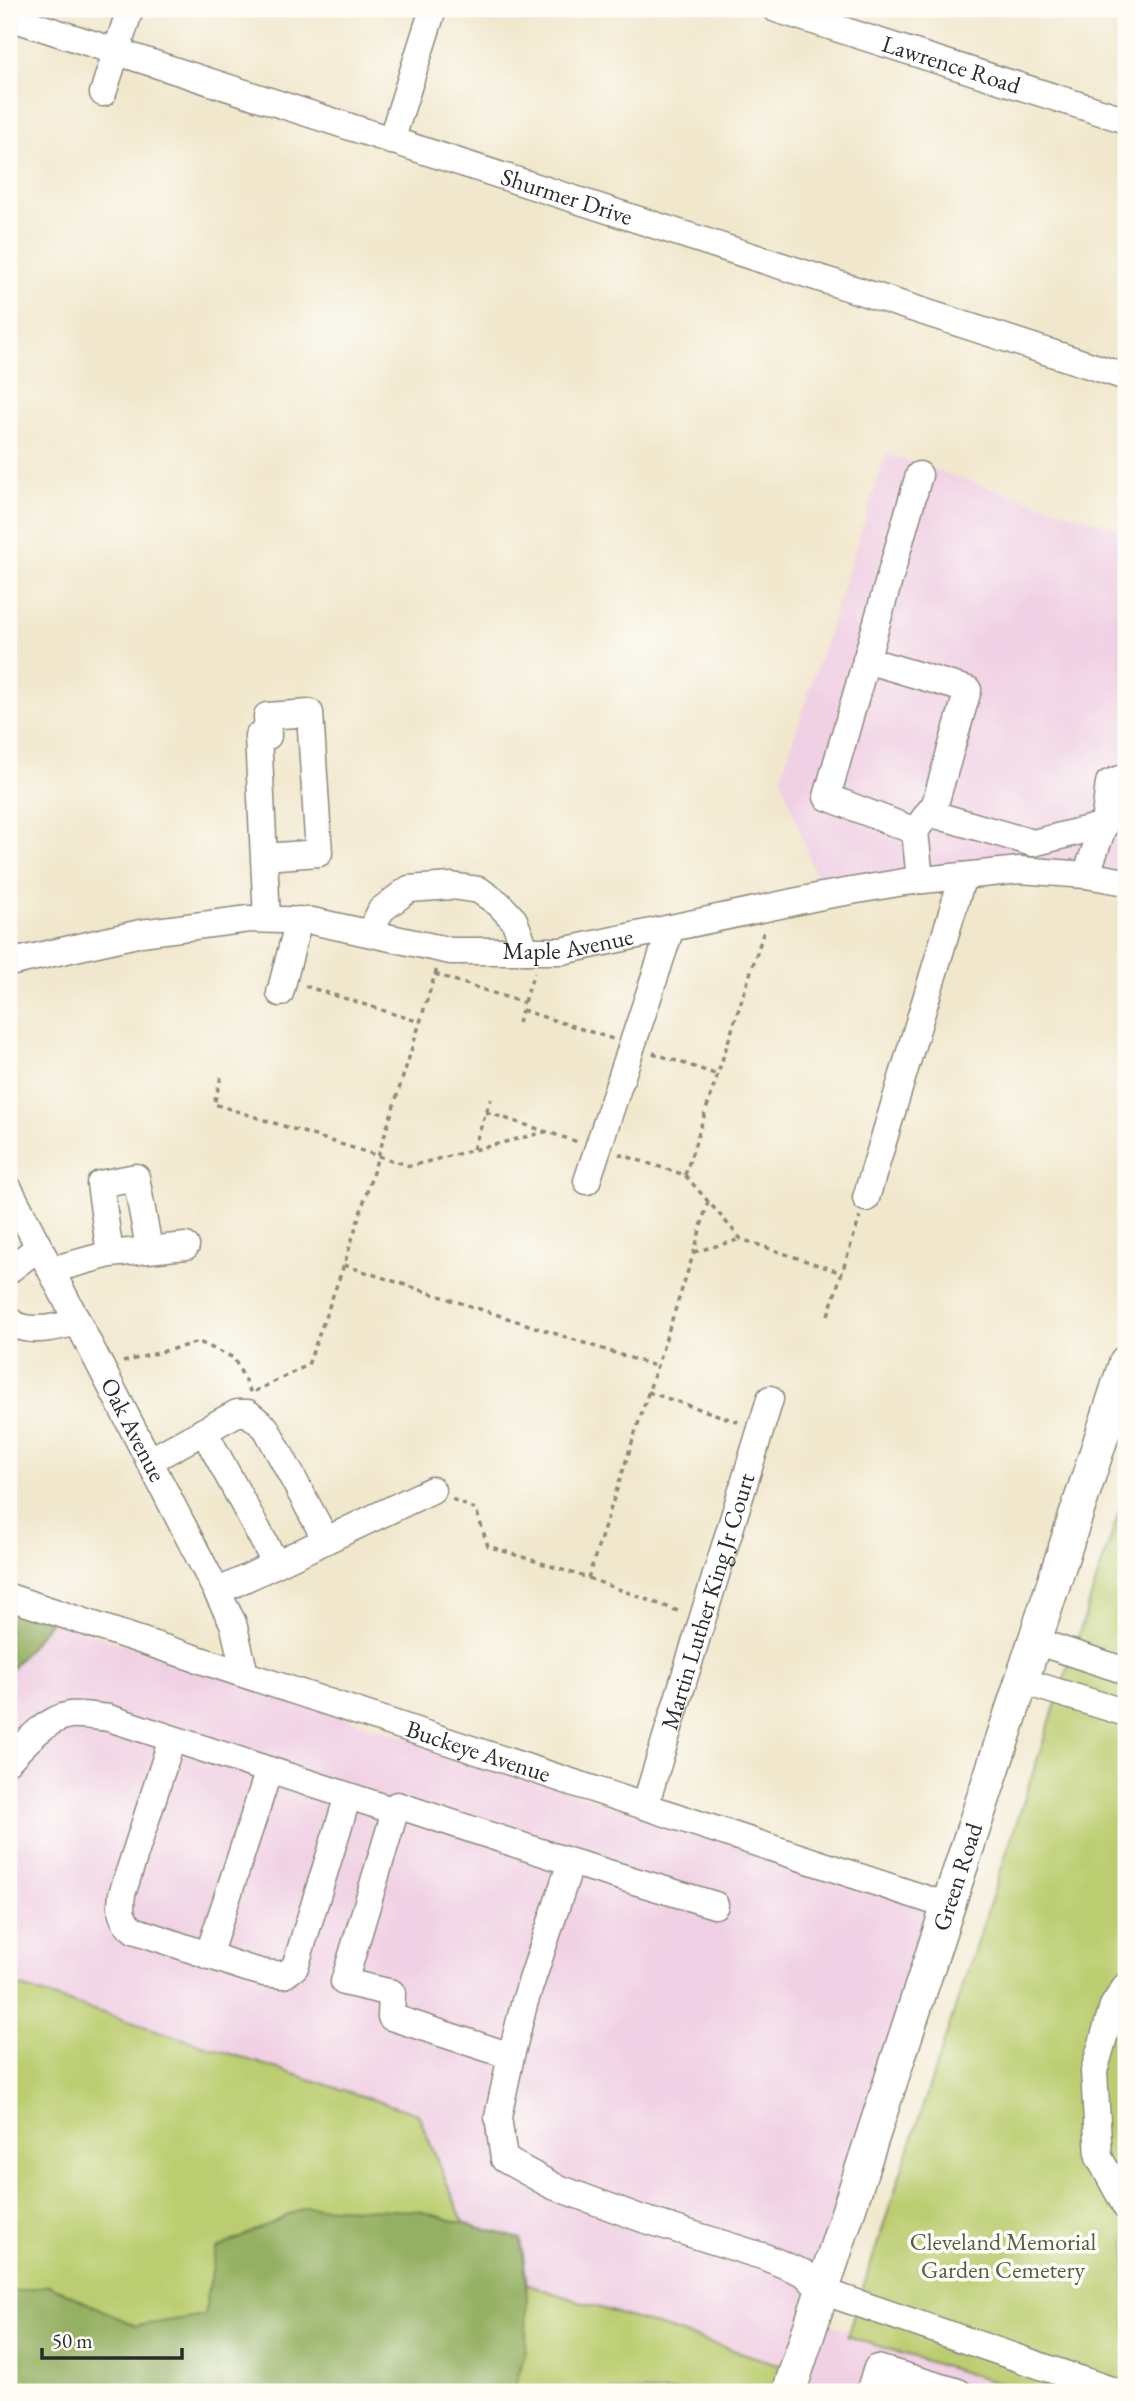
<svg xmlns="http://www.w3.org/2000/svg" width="1135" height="2401" viewBox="0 0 1135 2401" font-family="'EB Garamond',serif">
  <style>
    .built { fill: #f0d0e4 }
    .green { fill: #bbcd70; stroke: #737c4e; stroke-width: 2 }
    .forest { fill: #94b062; stroke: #606e46; stroke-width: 2 }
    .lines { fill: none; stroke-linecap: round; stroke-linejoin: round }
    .minor-casing { stroke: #8e897c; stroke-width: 29 }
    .major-casing { stroke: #8e897c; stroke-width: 36 }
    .path { stroke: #8e897c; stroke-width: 3.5; stroke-dasharray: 5 5; stroke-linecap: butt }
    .minor { stroke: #fff; stroke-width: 26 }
    .major { stroke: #fff; stroke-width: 33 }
    .labels { text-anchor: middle; stroke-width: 7; stroke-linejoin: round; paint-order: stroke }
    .street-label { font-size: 24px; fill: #2b2b2b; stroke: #fdfcf7 }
    .park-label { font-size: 24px; fill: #565c40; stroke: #fdfcf7 }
  </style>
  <rect width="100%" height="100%" fill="#fdfcf7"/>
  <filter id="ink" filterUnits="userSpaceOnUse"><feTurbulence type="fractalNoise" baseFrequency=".0143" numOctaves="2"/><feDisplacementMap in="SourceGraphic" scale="14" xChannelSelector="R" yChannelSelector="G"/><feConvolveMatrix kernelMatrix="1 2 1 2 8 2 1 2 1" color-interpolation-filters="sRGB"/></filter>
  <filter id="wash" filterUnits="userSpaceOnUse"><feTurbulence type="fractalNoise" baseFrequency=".00686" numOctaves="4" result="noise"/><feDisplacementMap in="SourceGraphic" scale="28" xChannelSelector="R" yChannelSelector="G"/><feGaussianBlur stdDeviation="1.57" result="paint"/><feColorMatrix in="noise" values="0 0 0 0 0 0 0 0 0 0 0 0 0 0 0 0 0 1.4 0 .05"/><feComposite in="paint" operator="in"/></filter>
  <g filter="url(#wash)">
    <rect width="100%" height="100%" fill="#f1e7cc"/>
    <g class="built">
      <path d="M886,454L1126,531V882L1086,875L822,896L781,777Z"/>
      <path d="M51,1621L926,1908L928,1916L813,2319L1038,2392H9V2128L418,2114L9,1983V1672Z"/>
    </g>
    <g class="green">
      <path d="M1126,1491V2392H1026L847,2336Z"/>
      <path d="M9,1983L418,2114L484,2271L796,2370L789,2392H9Z"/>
    </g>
    <g class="forest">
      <path d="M9,1607L51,1621L9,1672Z"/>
      <path d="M306,2207L419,2211L521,2239L527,2285L526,2351L513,2392H9V2293L49,2285L136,2326L204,2315L216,2249Z"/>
    </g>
  </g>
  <g filter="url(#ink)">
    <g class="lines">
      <g class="minor-casing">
        <g id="minor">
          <path id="s1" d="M776,9L1126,120"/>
          <path id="s2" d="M9,17L1126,377"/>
          <path d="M103,93L130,9"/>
          <path d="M391,141L433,9"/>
          <path d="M919,475L827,797L915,831L920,880"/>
          <path d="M866,660L968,690L935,804L915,831"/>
          <path d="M929,813L1033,843L1104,825"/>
          <path d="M264,857L319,853L310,713L267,716L268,736H258L267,919"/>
          <path d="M1086,875L1104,825L1109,783L1126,777"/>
          <path d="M370,933L381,910L409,889L452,886L479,890L499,904L514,920L526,951"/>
          <path id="s3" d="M9,963L141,933L249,919L312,921L451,951H562L822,896L904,882L1020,870L1086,875L1126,882"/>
          <path d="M280,993L299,920"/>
          <path d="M587,1181L671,928"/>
          <path id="s4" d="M9,1189L233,1623L245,1674"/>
          <path d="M866,1198L963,876"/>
          <path d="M110,1254L100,1184L136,1177L149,1248"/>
          <path d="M9,1270L39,1247"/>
          <path d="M51,1270L110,1254L186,1246"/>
          <path d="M9,1320C25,1336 58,1327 78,1322"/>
          <path d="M204,1431L276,1564"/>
          <path d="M149,1461L237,1413H248L266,1428L326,1540"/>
          <path d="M217,1592L432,1490"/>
          <path id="s5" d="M9,1597L948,1906"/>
          <path d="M1035,1641L1126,1671"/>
          <path d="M1022,1681L1126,1713"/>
          <path d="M172,1739L122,1894C120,1911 120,1919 134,1930L246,1968L264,1973L284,1975L295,1967L348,1796"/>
          <path d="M9,1760C25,1743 46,1719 70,1715C82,1714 97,1717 109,1718L395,1811"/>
          <path id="s6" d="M645,1806L770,1399"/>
          <path d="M571,1862L715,1905"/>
          <path d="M208,1956L269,1770"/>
          <path d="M1126,1986L1113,2006L1094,2071L1099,2157L1126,2207"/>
          <path d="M511,2056L391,2017L392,1993L344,1982L397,1805L571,1862L524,2004L511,2056L498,2117L504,2159L553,2186L640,2218L765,2257L796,2270L804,2273L822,2291L1117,2392"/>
          <path d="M869,2392L877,2368L958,2392"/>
        </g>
      </g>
      <g class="major-casing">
        <g id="major">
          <path id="s7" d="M789,2392L1126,1362"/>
        </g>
      </g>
      <g class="path">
        <path d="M435,974L524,1003"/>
        <path d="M305,986L420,1022"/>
        <path d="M524,1002L534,973"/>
        <path d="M522,1010L613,1039"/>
        <path d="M518,1023L522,1010"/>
        <path d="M653,1053L718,1075"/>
        <path d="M221,1077L214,1104L410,1166L545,1132"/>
        <path d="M486,1112L578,1142"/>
        <path d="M473,1149L491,1099"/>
        <path d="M619,1154L685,1175L741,1239L842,1273"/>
        <path d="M685,1175L764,931"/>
        <path d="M694,1252L741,1239"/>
        <path d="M344,1265L655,1366"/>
        <path d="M828,1315L860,1217"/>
        <path d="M123,1362L199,1342L234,1358L251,1393L308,1365L344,1265L437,968"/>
        <path d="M648,1392L739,1422"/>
        <path d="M452,1499L476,1510L488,1546L588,1578L681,1612"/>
        <path d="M588,1578L694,1252L708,1201"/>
      </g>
      <use href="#minor" class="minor"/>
      <use href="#major" class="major"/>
    </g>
  </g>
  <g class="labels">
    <g class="street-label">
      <text dy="8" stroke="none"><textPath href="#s1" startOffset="184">Lawrence Road</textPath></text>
      <text dy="8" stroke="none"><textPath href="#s2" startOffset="586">Shurmer Drive</textPath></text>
      <text dy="8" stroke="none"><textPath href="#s3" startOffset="567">Maple Avenue</textPath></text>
      <text dy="8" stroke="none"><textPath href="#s4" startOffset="271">Oak Avenue</textPath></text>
      <text dy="8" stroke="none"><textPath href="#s6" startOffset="214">Martin Luther King Jr Court</textPath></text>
      <text dy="8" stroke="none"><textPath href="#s5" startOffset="494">Buckeye Avenue</textPath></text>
      <text dy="8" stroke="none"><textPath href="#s7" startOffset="542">Green Road</textPath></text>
    </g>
    <g class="park-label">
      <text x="1003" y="2250">Cleveland Memorial<tspan x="1003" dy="28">Garden Cemetery</tspan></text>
    </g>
  </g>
  <rect width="1135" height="2401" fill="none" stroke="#fdfcf7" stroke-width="35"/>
  <path d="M42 2348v10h140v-10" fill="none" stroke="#2b2b2b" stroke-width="3.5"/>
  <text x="52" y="2348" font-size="21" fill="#2b2b2b" stroke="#fdfcf7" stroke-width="5" paint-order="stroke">50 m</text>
</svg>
